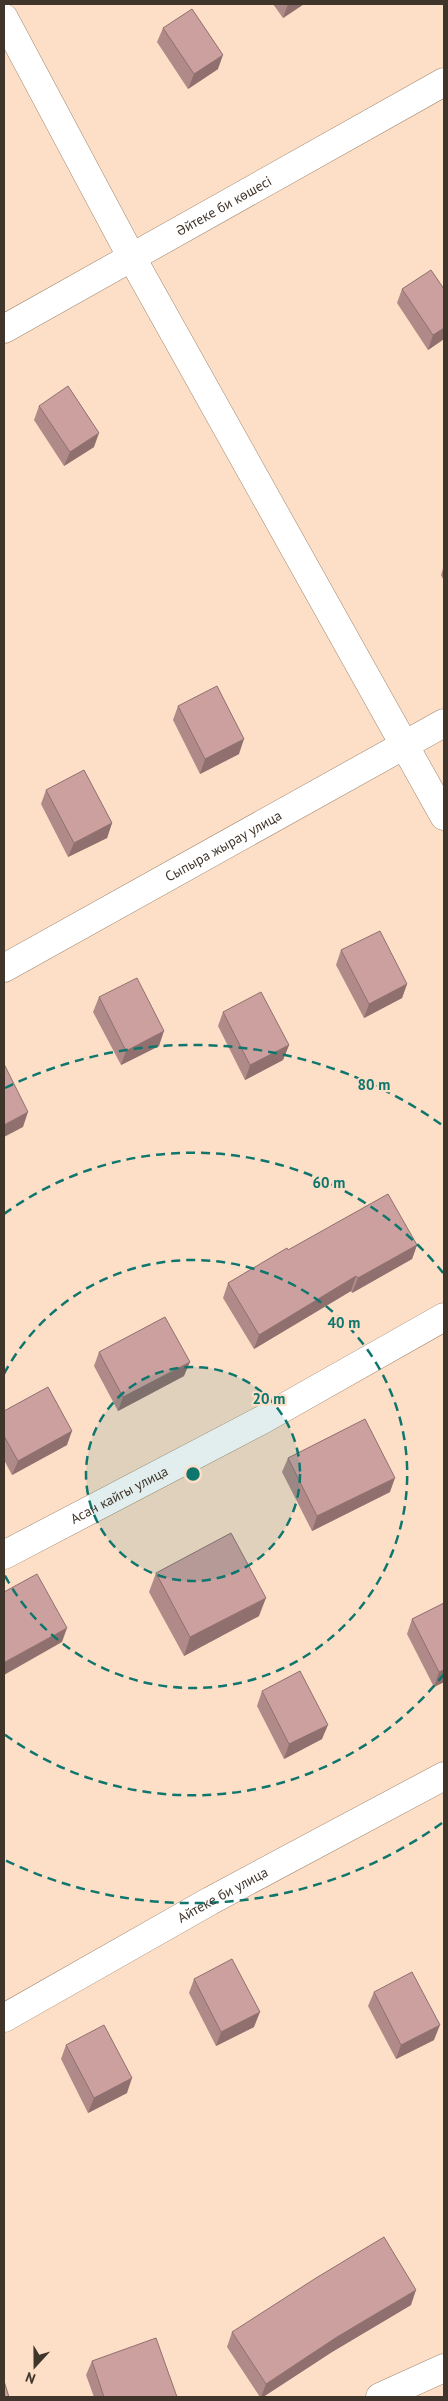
<svg xmlns="http://www.w3.org/2000/svg" width="448" height="2401" viewBox="0 0 448 2401" font-family="'PT Sans',sans-serif">
  <style>
    .lines { fill: none; stroke-linecap: round; stroke-linejoin: round }
    .minor-casing { stroke: #a18770; stroke-width: 29 }
    .minor { stroke: #fff; stroke-width: 28 }
    .wall { fill: #af8a88 }
    .shaded-wall { fill: #8f706f }
    .building { fill: #cca09e; stroke: #8f706f }
    .ring { fill: none; stroke: #0f766e; stroke-width: 2.5; stroke-dasharray: 9 6 }
    .labels { text-anchor: middle; stroke-width: 4.5; stroke-linejoin: round; paint-order: stroke }
    .street-label { font-size: 14px; fill: #40352b; stroke: #fcdfc6 }
    .centre { fill: #0f766e; stroke: #fcdfc6; stroke-width: 2.5 }
    .ring-label { font-size: 15px; text-anchor: middle; font-weight: bold; fill: #0f766e; stroke: #fcdfc6; stroke-width: 4.5; stroke-linejoin: round; paint-order: stroke }
  </style>
  <rect width="100%" height="100%" fill="#fcdfc6"/>
  <g class="lines">
    <g class="minor-casing">
      <g id="minor">
        <path d="M4,18L132,258L444,816"/>
        <path id="s1" d="M4,329L444,82"/>
        <path id="s2" d="M4,968L444,723"/>
        <path id="s3" d="M4,1555L262,1420L444,1317"/>
        <path id="s4" d="M4,2018L210,1901L444,1776"/>
        <path d="M380,2397L444,2368"/>
      </g>
    </g>
    <use href="#minor" class="minor"/>
  </g>
  <g class="wall">
    <path d="M273,4H304L283,18Z"/>
    <path d="M163,28L218,69L188,89L157,42Z"/>
    <path d="M402,289H444V339L428,350L397,303Z"/>
    <path d="M39,406L94,447L64,466L34,420Z"/>
    <path d="M444,565V581L441,575Z"/>
    <path d="M178,706L239,754L200,774L173,720Z"/>
    <path d="M46,790L112,823L107,838L68,857L41,804Z"/>
    <path d="M341,950L407,984L402,998L364,1018L336,965Z"/>
    <path d="M99,997L159,1046L121,1065L93,1012Z"/>
    <path d="M223,1012L289,1045L283,1060L245,1080L218,1026Z"/>
    <path d="M417,1245L412,1259L352,1293L351,1291L254,1349L223,1298L228,1283L288,1250Z"/>
    <path d="M99,1352L184,1376L118,1411L94,1366Z"/>
    <path d="M4,1411L67,1445L12,1475L4,1460Z"/>
    <path d="M288,1458L390,1492L312,1531L282,1472Z"/>
    <path d="M156,1573L259,1616L184,1656L149,1592Z"/>
    <path d="M444,1603V1682L434,1687L407,1634L412,1619Z"/>
    <path d="M262,1691L322,1739L284,1759L257,1706Z"/>
    <path d="M194,1979L254,2027L216,2046L189,1993Z"/>
    <path d="M374,1992L434,2040L396,2059L368,2006Z"/>
    <path d="M66,2045L127,2093L88,2113L61,2059Z"/>
    <path d="M411,2305L332,2352L263,2397H260L227,2347L232,2332Z"/>
    <path d="M92,2361L177,2397H94L86,2375Z"/>
  </g>
  <g class="shaded-wall">
    <path d="M288,4H304L283,18Z"/>
    <path d="M223,55L218,69L188,89L194,74Z"/>
    <path d="M444,328V339L428,350L433,335Z"/>
    <path d="M99,433L94,447L64,466L70,452Z"/>
    <path d="M244,739L239,754L200,774L205,759Z"/>
    <path d="M112,823L107,838L68,857L74,843Z"/>
    <path d="M407,984L402,998L364,1018L369,1004Z"/>
    <path d="M164,1031L159,1046L121,1065L126,1051Z"/>
    <path d="M289,1045L283,1060L245,1080L250,1065Z"/>
    <path d="M28,1112L23,1127L4,1137V1125Z"/>
    <path d="M417,1245L412,1259L352,1293L358,1278Z"/>
    <path d="M356,1276L351,1291L254,1349L259,1335Z"/>
    <path d="M190,1362L184,1376L118,1411L123,1397Z"/>
    <path d="M72,1431L67,1445L12,1475L18,1461Z"/>
    <path d="M395,1478L390,1492L312,1531L317,1516Z"/>
    <path d="M266,1598L259,1616L184,1656L190,1637Z"/>
    <path d="M67,1628L62,1642L4,1675V1667L5,1662Z"/>
    <path d="M444,1670V1682L434,1687L439,1672Z"/>
    <path d="M328,1725L322,1739L284,1759L289,1744Z"/>
    <path d="M260,2012L254,2027L216,2046L221,2032Z"/>
    <path d="M440,2025L434,2040L396,2059L401,2045Z"/>
    <path d="M132,2078L127,2093L88,2113L94,2098Z"/>
    <path d="M416,2290L411,2305L332,2352L263,2397H261L266,2384L337,2337Z"/>
  </g>
  <g class="building">
    <path d="M192,9L223,55L194,74L163,28Z"/>
    <path d="M431,270L444,289V328L433,335L402,289Z"/>
    <path d="M68,386L99,433L70,452L39,406Z"/>
    <path d="M217,686L244,739L205,759L178,706Z"/>
    <path d="M84,770L112,823L74,843L46,790Z"/>
    <path d="M380,931L407,984L369,1004L341,950Z"/>
    <path d="M137,978L164,1031L126,1051L99,997Z"/>
    <path d="M261,992L289,1045L250,1065L223,1012Z"/>
    <path d="M4,1064L28,1112L4,1125Z"/>
    <path d="M388,1194L417,1245L358,1278L356,1276L259,1335L228,1283L287,1248L288,1250Z"/>
    <path d="M165,1317L190,1362L123,1397L99,1352Z"/>
    <path d="M48,1387L72,1431L18,1461L4,1436V1411Z"/>
    <path d="M365,1419L395,1478L317,1516L288,1458Z"/>
    <path d="M231,1533L266,1598L190,1637L156,1573Z"/>
    <path d="M37,1574L67,1628L5,1662L4,1659V1592Z"/>
    <path d="M444,1603V1670L439,1672L412,1619Z"/>
    <path d="M300,1671L328,1725L289,1744L262,1691Z"/>
    <path d="M232,1959L260,2012L221,2032L194,1979Z"/>
    <path d="M412,1972L440,2025L401,2045L374,1992Z"/>
    <path d="M104,2025L132,2078L94,2098L66,2045Z"/>
    <path d="M384,2237L416,2290L337,2337L266,2384L232,2332L316,2278Z"/>
    <path d="M156,2338L177,2397H104L92,2361Z"/>
    <path d="M4,2381L9,2397H4Z"/>
  </g>
  <circle cx="193" cy="1474" r="107" fill="#0f766e" fill-opacity=".12"/>
  <g class="ring">
    <circle cx="193" cy="1474" r="107"/>
    <path d="M4 1374A214 214 0 1 1 4 1574"/>
    <path d="M444 1674A321 321 0 0 1 4 1734M4 1214A321 321 0 0 1 444 1274"/>
    <path d="M442 1823A429 429 0 0 1 5 1860M5 1088A429 429 0 0 1 442 1125"/>
  </g>
  <g class="labels">
    <g class="street-label">
      <text dy="5" stroke="none"><textPath href="#s1" startOffset="252">Әйтеке би көшесі</textPath></text>
      <text dy="5" stroke="none"><textPath href="#s2" startOffset="251">Сыпыра жырау улица</textPath></text>
      <text dy="5" stroke="none"><textPath href="#s3" startOffset="130">Асан кайгы улица</textPath></text>
      <text dy="5" stroke="none"><textPath href="#s4" startOffset="251">Айтеке би улица</textPath></text>
    </g>
  </g>
  <circle cx="193" cy="1474" r="8" class="centre"/>
  <g class="ring-label">
    <text x="374" y="1090">80 m</text>
    <text x="329" y="1188">60 m</text>
    <text x="344" y="1328">40 m</text>
    <text x="269" y="1404">20 m</text>
  </g>
  <rect width="448" height="2401" fill="none" stroke="#40352b" stroke-width="10"/>
  <g transform="translate(35 2366) rotate(201)" stroke="#fcdfc6" stroke-width="4" paint-order="stroke">
  <path d="M0-4L9 19L0 12L-9 19Z" fill="#40352b"/>
  <text y="-8" font-size="14" font-weight="bold" text-anchor="middle" fill="#40352b">N</text>
  </g>
</svg>
